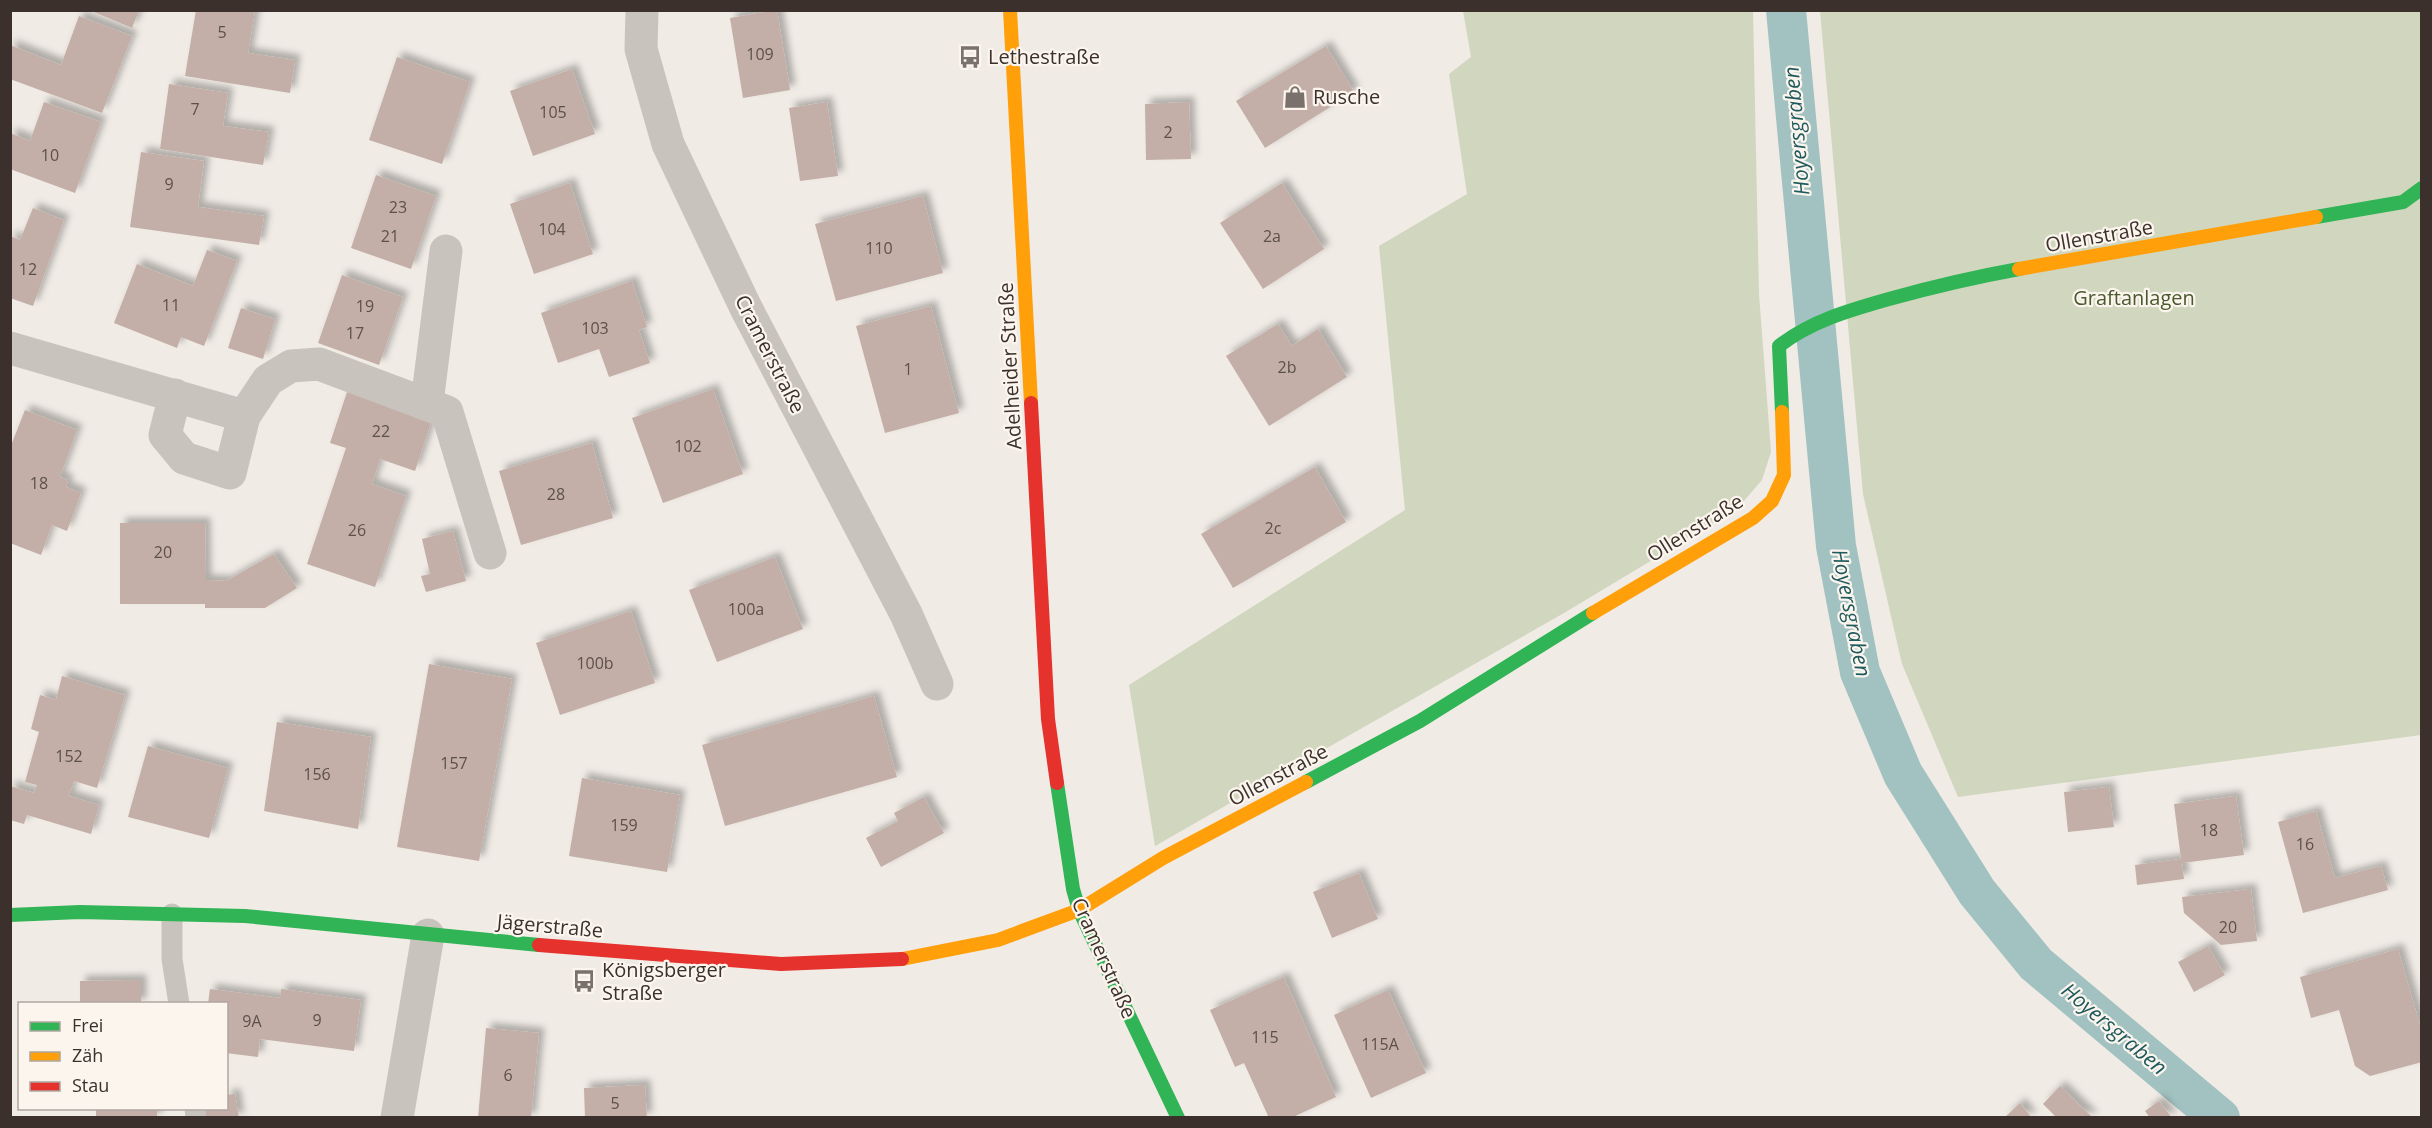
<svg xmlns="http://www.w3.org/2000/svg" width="2432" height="1128" viewBox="0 0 2432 1128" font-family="'Open Sans',sans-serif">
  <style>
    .green { fill: #d1d6bf }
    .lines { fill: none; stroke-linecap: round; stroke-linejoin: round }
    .canal { stroke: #a1c2c1; stroke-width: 40 }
    .building { fill: #c3afa7; filter: url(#shadow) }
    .lane { stroke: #c9c3be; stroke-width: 21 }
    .street { stroke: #c9c3be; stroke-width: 33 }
    .fast { stroke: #30b455; stroke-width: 14 }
    .slow { stroke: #ff9f0a; stroke-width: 14 }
    .jam { stroke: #e5322d; stroke-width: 14 }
    .labels { text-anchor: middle; stroke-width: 4.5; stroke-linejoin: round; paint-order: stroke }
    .number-label { font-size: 16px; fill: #5d504a }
    .poi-label { font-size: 20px; fill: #3b302b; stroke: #fbf5ee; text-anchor: start }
    .street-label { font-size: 20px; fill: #3b302b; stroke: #fbf5ee }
    .park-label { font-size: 20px; fill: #4a5a2e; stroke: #fbf5ee }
    .water-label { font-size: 21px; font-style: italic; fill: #1f5a5e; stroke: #fbf5ee }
  </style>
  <defs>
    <filter id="shadow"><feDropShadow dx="5.5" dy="-5.5" stdDeviation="3" flood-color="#0004"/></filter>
  </defs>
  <rect width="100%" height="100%" fill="#f0ebe5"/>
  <g class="green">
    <path d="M1463,11H1753L1759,294L1771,452L1762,480L1737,509L1564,613L1155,846L1129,685L1405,510L1379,246L1467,194L1449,74L1471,57Z"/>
    <path d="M1820,11H2421V735L1958,797L1902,664L1863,494Z"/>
  </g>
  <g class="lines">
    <path class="canal" d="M1786,10L1836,546L1860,672L1903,774L1977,892L2036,964L2220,1118"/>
  </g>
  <g class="building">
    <path d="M89,10H139L132,28Z"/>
    <path d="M196,10H255L248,53L295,60L290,93L185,76Z"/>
    <path d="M777,10L790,90L743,98L730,18Z"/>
    <path d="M79,16L132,36L102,113L10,79V45L61,65Z"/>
    <path d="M1326,46L1354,92L1265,148L1236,101Z"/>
    <path d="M397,57L470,82L442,164L369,140Z"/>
    <path d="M572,69L595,134L533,156L510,91Z"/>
    <path d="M169,84L228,93L223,126L269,132L263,165L160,149Z"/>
    <path d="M44,102L101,122L75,193L10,169V133L30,141Z"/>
    <path d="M827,102L838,176L800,181L789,108Z"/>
    <path d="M1189,102L1191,159L1146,160L1145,104Z"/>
    <path d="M141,152L204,161L198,207L264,216L259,245L130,227Z"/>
    <path d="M376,175L436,196L411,269L351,248Z"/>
    <path d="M570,183L593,254L534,274L510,204Z"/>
    <path d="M1282,183L1324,249L1263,289L1220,223Z"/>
    <path d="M923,196L943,273L836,301L815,224Z"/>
    <path d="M33,208L64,220L33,306L10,298V236L20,240Z"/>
    <path d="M207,250L237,261L204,346L181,337L177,348L114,323L137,264L193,286Z"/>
    <path d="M342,275L403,297L379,365L318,343Z"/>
    <path d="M632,281L647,327L639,330L650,363L609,377L599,349L558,363L541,313Z"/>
    <path d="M931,306L959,413L885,433L856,326Z"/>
    <path d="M241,308L275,319L263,359L228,348Z"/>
    <path d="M1278,324L1292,346L1318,329L1347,377L1269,426L1226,356Z"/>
    <path d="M713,389L743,474L663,503L632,418Z"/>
    <path d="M347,392L432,420L415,471L380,459L372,484L406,496L375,587L307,564L346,448L330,443Z"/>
    <path d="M25,410L77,430L60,477L68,480L66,487L81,493L67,531L52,525L41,555L10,543V448Z"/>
    <path d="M592,443L613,518L521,545L499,471Z"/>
    <path d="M1315,467L1346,522L1233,588L1201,534Z"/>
    <path d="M120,523H205L206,580L226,581L274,554L297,588L265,608H205V604H120Z"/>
    <path d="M453,531L466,581L426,592L421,576L430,574L422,539Z"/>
    <path d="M775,557L803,629L717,662L689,590Z"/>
    <path d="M631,611L655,683L560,715L536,643Z"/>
    <path d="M429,664L512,679L479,861L397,847Z"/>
    <path d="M62,676L125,695L97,788L74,781L69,796L99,805L91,834L27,815L24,824L10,820V786L34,793L37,785L25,782L39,732L31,729L40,695L56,700Z"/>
    <path d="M874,696L897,777L725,826L702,745Z"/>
    <path d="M277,722L371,737L358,829L264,811Z"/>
    <path d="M148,746L228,768L209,838L128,817Z"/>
    <path d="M582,778L680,795L667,872L569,856Z"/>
    <path d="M2109,787L2114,827L2068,832L2064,792Z"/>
    <path d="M2236,796L2244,855L2182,863L2184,879L2137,885L2135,865L2181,859L2174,804Z"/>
    <path d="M924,797L944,833L881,867L866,838L898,821L894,813Z"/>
    <path d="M2316,811L2335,878L2381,866L2388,890L2303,913L2278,822Z"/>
    <path d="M1359,873L1378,919L1332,938L1313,892Z"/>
    <path d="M2251,889L2257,941L2221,945L2184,913L2182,897Z"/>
    <path d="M2208,946L2225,975L2194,992L2178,962Z"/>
    <path d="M2398,949L2422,1032V1062L2370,1076L2355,1066L2339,1010L2311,1018L2300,977Z"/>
    <path d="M1284,977L1336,1097L1291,1118H1269L1244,1063L1235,1067L1210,1010Z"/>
    <path d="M141,980V1004H80V981Z"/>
    <path d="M210,989L280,998L281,989L361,1000L354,1051L260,1039L258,1057L226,1053V1004H208Z"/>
    <path d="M1388,990L1426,1073L1371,1098L1334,1015Z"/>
    <path d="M486,1028L539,1033L531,1118H478Z"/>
    <path d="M645,1085L647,1118H585L584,1088Z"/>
    <path d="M2060,1086L2093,1118H2057L2043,1104Z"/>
    <path d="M235,1094L239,1118H206L205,1108H226V1095Z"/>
    <path d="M2159,1101L2172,1118H2150L2145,1111Z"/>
    <path d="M2020,1103L2032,1118H2004Z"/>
    <rect x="96" y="1108" width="61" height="10"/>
  </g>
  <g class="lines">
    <g class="lane">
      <path d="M172,914V959L179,1004"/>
      <path d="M195,1108L196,1118"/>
    </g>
    <g class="street">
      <path d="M642,10L641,49L668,144L745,306L906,614L937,684"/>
      <path d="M10,348L244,416L230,473L184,458L165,435L175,395"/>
      <path d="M427,403L446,251"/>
      <path d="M244,416L268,380L291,366L319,364L447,412L490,553"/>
      <path d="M397,1118L428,935"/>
    </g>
    <g class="fast">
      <path d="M2316,217L2403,202L2422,188"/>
      <path d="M1782,412L1779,346C1811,321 1850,310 1889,299C1932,287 1975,277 2019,269"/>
      <path d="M1306,782L1420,721L1593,613"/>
      <path d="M1057,783L1073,889L1079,910L1178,1118"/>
      <path d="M10,915L80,912L245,916L539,945"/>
    </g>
    <g class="slow">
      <path d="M1010,10L1031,403"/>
      <path d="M2019,269L2316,217"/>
      <path d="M1593,613L1753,518L1772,501L1784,475L1782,412"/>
      <path d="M902,959L998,940L1079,910L1163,858L1306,782"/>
    </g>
    <g class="jam">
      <path d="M1031,403L1048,719L1057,783"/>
      <path d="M539,945L781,964L902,959"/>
    </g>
  </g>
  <defs>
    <g id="bus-bare" transform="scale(1.8)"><path d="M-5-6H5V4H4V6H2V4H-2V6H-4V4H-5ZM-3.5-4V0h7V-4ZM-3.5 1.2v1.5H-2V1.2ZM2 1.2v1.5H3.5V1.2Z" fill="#7a716c" stroke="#fbf5ee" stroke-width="2.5" paint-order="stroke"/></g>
    <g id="shop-bare" transform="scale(1.8)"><path d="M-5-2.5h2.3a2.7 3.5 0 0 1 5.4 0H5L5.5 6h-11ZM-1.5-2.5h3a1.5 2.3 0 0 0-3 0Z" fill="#7a716c" stroke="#fbf5ee" stroke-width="2.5" paint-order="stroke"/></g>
  </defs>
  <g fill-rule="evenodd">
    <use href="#bus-bare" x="970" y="57"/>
    <use href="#shop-bare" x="1295" y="97"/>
    <use href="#bus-bare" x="584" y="981"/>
  </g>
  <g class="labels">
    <g class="number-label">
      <text x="222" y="38">5</text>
      <text x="760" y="60">109</text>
      <text x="195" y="115">7</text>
      <text x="553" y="118">105</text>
      <text x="1168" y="138">2</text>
      <text x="50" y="161">10</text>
      <text x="169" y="190">9</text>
      <text x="398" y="213">23</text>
      <text x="552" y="235">104</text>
      <text x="390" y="242">21</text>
      <text x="1272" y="242">2a</text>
      <text x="879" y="254">110</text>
      <text x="28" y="275">12</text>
      <text x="171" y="311">11</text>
      <text x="365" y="312">19</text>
      <text x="595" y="334">103</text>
      <text x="355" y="339">17</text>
      <text x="1287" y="373">2b</text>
      <text x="908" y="375">1</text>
      <text x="381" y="437">22</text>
      <text x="688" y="452">102</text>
      <text x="39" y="489">18</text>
      <text x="556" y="500">28</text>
      <text x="1273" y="534">2c</text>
      <text x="357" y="536">26</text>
      <text x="163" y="558">20</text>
      <text x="746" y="615">100a</text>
      <text x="595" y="669">100b</text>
      <text x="69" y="762">152</text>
      <text x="454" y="769">157</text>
      <text x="317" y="780">156</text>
      <text x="624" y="831">159</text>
      <text x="2209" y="836">18</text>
      <text x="2305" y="850">16</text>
      <text x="2228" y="933">20</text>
      <text x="317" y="1026">9</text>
      <text x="252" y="1027">9A</text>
      <text x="1265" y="1043">115</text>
      <text x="1380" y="1050">115A</text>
      <text x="508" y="1081">6</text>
      <text x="615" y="1109">5</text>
    </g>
    <g class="poi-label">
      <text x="988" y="64">Lethestraße</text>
      <text x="1313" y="104">Rusche</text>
      <text x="602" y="977">Königsberger<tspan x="602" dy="23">Straße</tspan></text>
    </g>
    <g class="street-label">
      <text transform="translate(2099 236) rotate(-10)" y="7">Ollenstraße</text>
      <text transform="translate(770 354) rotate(63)" y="7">Cramerstraße</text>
      <text transform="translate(1010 366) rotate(-93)" y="7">Adelheider Straße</text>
      <text transform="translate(1695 528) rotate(-32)" y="7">Ollenstraße</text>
      <text transform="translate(1278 775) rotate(-28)" y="7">Ollenstraße</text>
      <text transform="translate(550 926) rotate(5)" y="7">Jägerstraße</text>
      <text transform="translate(1104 958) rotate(66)" y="7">Cramerstraße</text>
    </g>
    <g class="park-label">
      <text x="2134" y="305">Graftanlagen</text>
    </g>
    <g class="water-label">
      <text transform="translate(1797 131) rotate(-95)" y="7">Hoyersgraben</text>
      <text transform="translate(1851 613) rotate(79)" y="7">Hoyersgraben</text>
      <text transform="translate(2114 1029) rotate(40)" y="7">Hoyersgraben</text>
    </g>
  </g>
  <rect width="2432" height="1128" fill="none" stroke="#3b302b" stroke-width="24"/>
  <rect x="18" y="1002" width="210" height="108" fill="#fbf5ee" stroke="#aea6a0" stroke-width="1.5"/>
  <rect x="30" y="1022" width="30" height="9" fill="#30b455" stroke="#aea6a0" stroke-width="1.5"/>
  <text x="72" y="1032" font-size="18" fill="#3b302b">Frei</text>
  <rect x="30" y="1052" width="30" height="9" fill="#ff9f0a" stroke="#aea6a0" stroke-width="1.5"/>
  <text x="72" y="1062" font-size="18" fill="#3b302b">Zäh</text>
  <rect x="30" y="1082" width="30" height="9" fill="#e5322d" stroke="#aea6a0" stroke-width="1.5"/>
  <text x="72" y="1092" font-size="18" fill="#3b302b">Stau</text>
</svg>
